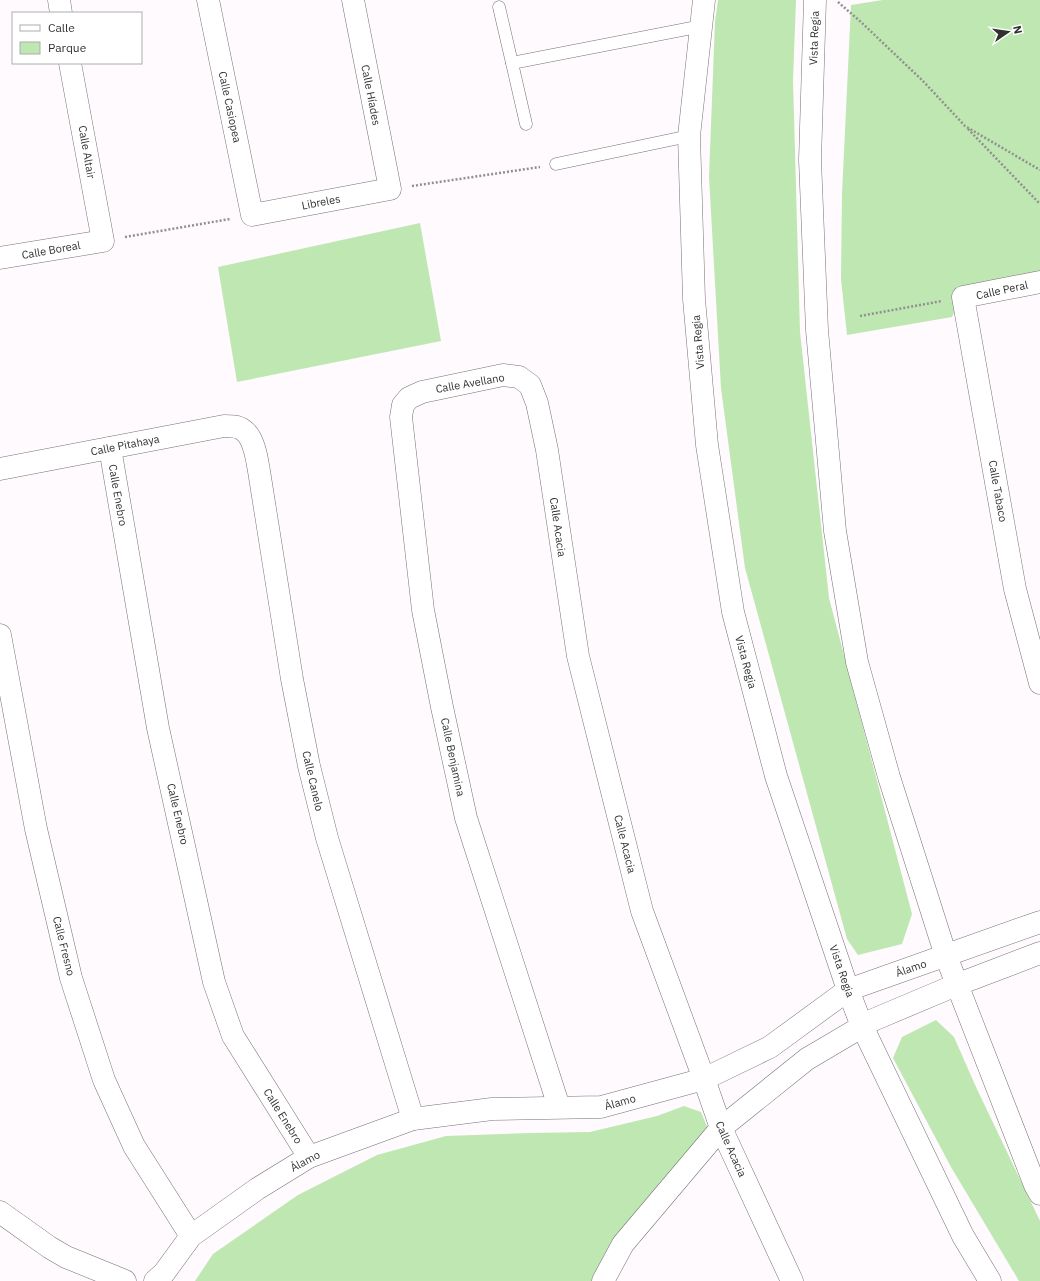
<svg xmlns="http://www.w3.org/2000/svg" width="1040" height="1281" viewBox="0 0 1040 1281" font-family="'IBM Plex Sans',sans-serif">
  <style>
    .green { fill: #bfe7b2 }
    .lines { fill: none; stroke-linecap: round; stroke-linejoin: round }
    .service-casing { stroke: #767276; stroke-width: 13 }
    .minor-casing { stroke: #767276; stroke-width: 23 }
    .path { stroke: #918f91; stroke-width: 2.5; stroke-dasharray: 2 2; stroke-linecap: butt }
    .service { stroke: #fff; stroke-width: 12 }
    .minor { stroke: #fff; stroke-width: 22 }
    .labels { text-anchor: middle; stroke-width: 3; stroke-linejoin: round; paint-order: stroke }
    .street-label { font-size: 11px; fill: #323132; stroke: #fff }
  </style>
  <rect width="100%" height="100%" fill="#fefafe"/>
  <g class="green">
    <path d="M718,0H796L793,80L800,332L829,598L912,914L902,944L858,955L847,939L745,568L721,388L709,177L715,22Z"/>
    <path d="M883,0H1040V280L962,295L952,317L847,335L841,279L842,194L851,5Z"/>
    <path d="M420,223L441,341L237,382L218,267Z"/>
    <path d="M936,1020L954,1037L976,1087L1040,1221V1281H1019L951,1167L893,1058L902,1037Z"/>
    <path d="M684,1106L701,1112L708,1129L609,1251L592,1281H195L213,1254L298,1195L377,1155L446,1136L530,1133L590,1132L657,1116Z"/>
  </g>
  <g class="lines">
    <g class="service-casing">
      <g id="service">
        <path d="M499,7L512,63"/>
        <path d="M526,124L512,63L702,26"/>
        <path d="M556,164L689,136"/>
      </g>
    </g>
    <g class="minor-casing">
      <g id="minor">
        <path d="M59,0L61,13"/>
        <path d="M208,0L252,215L390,189L353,0"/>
        <path d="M704,0L689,136L694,299L707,445L733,612L776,776L848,990L862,1026L963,1236L990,1281"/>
        <path d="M815,0L810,160L817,330L835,531L857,662L889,777L946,956L1035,1185L1040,1194"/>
        <path d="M0,258L103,241L70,63"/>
        <path d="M1040,282L963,297L1015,589L1040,683"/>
        <path d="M110,448L158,728L214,982L233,1036L309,1157"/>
        <path d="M0,469L224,426C230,426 238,426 243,430C254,437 257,459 259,471L292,679L309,766L327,838L413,1119"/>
        <path d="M0,635L36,829L71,978L104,1080L134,1146L191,1236"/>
        <path d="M559,1107L466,818L442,707L423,610L401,417L403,405L409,398L422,392L503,375L519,377L530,385L537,403L547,450L578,656L642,911L704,1079L721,1128L792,1281"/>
        <path d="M0,1212L49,1247L66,1257L125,1281"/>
        <path d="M155,1281L164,1273L191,1236L257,1189L309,1157L413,1119L492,1109L601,1107L704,1079L770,1047L848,990L1040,922"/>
        <path d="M603,1281L623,1244L721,1128L807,1059L873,1020L956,985L1040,953"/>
      </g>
    </g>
    <g class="path">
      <path d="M838,2L861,22L923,81L965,126L1040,170"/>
      <path d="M968,129L1040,204"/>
      <path d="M412,186L540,167"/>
      <path d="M125,237L230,219"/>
      <path d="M860,316L942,301"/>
    </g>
    <use href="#service" class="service"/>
    <use href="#minor" class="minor"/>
  </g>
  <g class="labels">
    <g class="street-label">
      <text transform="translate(814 38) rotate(-88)" y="4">Vista Regia</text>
      <text transform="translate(371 95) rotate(79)" y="4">Calle Híades</text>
      <text transform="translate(230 107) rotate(78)" y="4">Calle Casiopea</text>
      <text transform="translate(87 152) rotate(80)" y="4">Calle Altair</text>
      <text transform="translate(321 202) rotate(-11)" y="4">Libreles</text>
      <text transform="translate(51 250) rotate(-10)" y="4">Calle Boreal</text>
      <text transform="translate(1002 290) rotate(-12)" y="4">Calle Peral</text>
      <text transform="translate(698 342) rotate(-95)" y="4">Vista Regia</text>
      <text transform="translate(470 383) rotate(-10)" y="4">Calle Avellano</text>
      <text transform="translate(125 445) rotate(-11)" y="4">Calle Pitahaya</text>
      <text transform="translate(998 491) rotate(80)" y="4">Calle Tabaco</text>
      <text transform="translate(118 495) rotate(80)" y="4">Calle Enebro</text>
      <text transform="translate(558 527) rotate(82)" y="4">Calle Acacia</text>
      <text transform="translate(746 662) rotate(75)" y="4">Vista Regia</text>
      <text transform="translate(453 757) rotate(78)" y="4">Calle Benjamina</text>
      <text transform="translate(313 781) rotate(77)" y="4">Calle Canelo</text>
      <text transform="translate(178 814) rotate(77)" y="4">Calle Enebro</text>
      <text transform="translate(625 844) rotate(76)" y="4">Calle Acacia</text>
      <text transform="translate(64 946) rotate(76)" y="4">Calle Fresno</text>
      <text transform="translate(911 968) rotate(-19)" y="4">Álamo</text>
      <text transform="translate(842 971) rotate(71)" y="4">Vista Regia</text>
      <text transform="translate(620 1102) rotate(-15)" y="4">Álamo</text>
      <text transform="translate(283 1116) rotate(58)" y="4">Calle Enebro</text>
      <text transform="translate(731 1149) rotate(66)" y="4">Calle Acacia</text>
      <text transform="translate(305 1161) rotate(-28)" y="4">Álamo</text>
    </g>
  </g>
  <rect x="12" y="12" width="130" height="52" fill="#ffffff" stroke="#adadad"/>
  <rect x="20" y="25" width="20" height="6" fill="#ffffff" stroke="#adadad"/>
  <text x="48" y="32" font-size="12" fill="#323132">Calle</text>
  <rect x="20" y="42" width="20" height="12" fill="#bfe7b2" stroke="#adadad"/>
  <text x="48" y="52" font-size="12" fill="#323132">Parque</text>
  <g transform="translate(1008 32) rotate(77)" stroke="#ffffff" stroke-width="3" paint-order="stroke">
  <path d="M0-3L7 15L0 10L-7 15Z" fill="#323132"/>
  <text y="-6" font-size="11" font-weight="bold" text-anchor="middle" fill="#323132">N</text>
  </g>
</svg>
